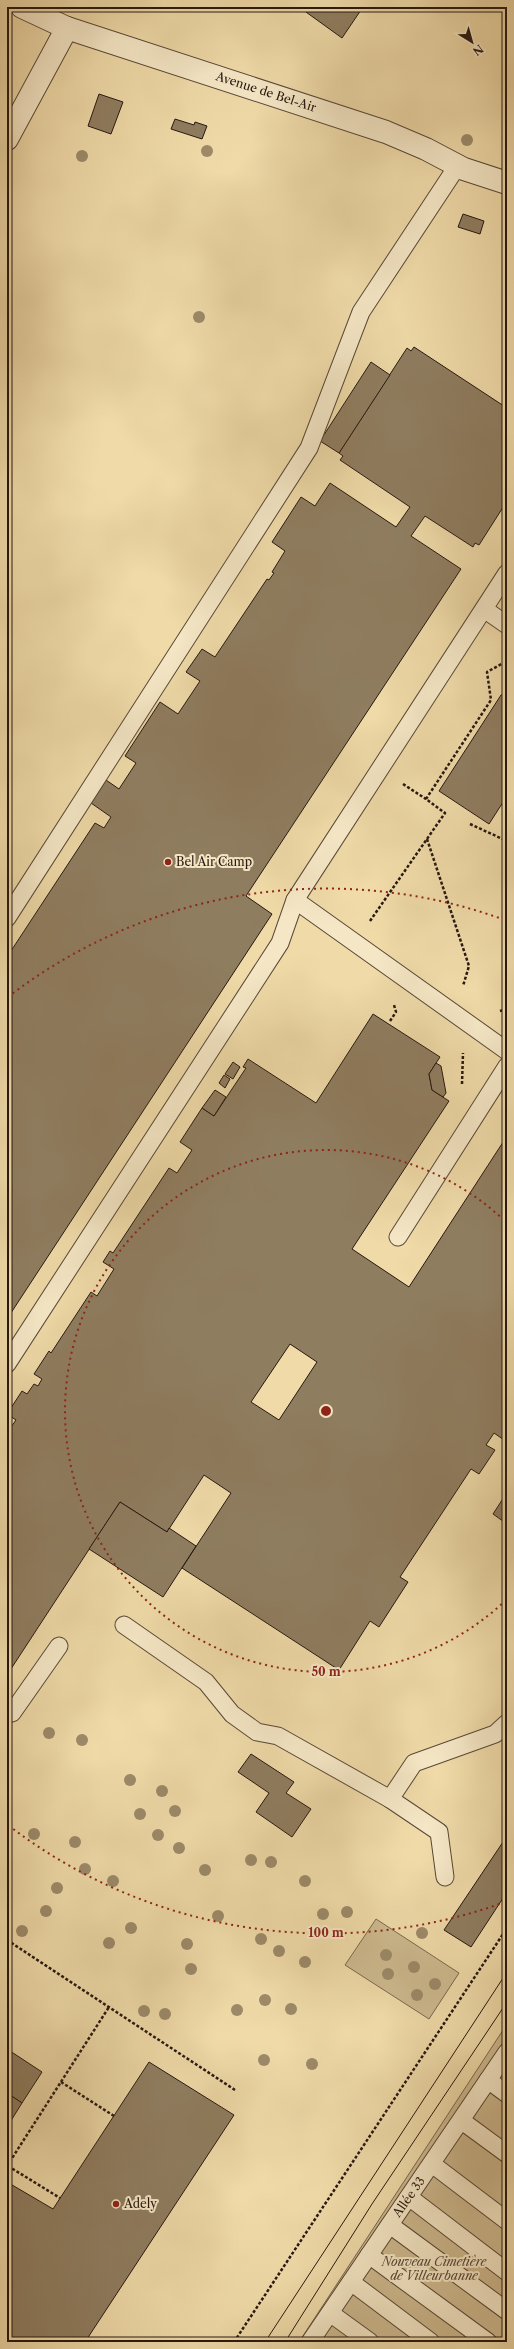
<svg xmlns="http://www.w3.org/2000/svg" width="514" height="2349" viewBox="0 0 514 2349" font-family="'Libre Caslon Text',serif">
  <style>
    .green { fill: #cdb98e; stroke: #7a6850 }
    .building { fill: #8f7d60; stroke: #271811; fill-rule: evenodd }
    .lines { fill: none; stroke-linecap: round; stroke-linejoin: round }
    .lane-casing { stroke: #594837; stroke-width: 19 }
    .street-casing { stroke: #594837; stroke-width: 24 }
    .path { stroke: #271811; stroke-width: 2.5; stroke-dasharray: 3 2; stroke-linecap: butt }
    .lane { stroke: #f5e7c6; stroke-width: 17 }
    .street { stroke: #f5e7c6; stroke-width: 22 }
    .tram { stroke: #271811; stroke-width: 1 }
    .tree { fill: #9c8a69 }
    .ring { fill: none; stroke: #8f2418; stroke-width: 2; stroke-dasharray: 2 4 }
    .poi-dot { fill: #8f2418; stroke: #f5e7c6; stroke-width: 1.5 }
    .labels { text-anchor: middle; stroke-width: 4; stroke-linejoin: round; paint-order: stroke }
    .street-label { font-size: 12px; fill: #271811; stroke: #f5e7c6 }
    .poi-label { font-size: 12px; fill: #271811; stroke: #f5e7c6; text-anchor: start }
    .park-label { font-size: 12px; font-style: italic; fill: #594836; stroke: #f5e7c6 }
    .centre { fill: #8f2418; stroke: #f5e7c6; stroke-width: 2 }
    .ring-label { font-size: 12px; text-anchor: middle; font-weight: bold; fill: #8f2418; stroke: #f5e7c6; stroke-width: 4; stroke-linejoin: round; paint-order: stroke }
  </style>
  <rect width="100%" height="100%" fill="#efdaa8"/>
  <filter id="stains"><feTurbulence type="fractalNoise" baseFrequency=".005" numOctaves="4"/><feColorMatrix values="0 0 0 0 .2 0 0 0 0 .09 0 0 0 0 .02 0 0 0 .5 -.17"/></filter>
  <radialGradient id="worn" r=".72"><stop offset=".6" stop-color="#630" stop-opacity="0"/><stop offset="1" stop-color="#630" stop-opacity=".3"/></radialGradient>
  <g class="green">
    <path d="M376,1919L459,1973L429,2019L345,1965Z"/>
    <path d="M507,2024V2342H299Z"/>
  </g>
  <g class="building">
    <path d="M299,7H363L342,38Z"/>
    <path d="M99,94L123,102L111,134L88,126Z"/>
    <path d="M175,119L194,125L195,122L207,126L202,139L171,129Z"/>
    <path d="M463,214L484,221L480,234L458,227Z"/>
    <path d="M414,347L507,408V501L479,545L475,543L473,547L425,516L411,536L461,569L246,896L272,914L7,1319V957L95,823L104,828L111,817L91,803L106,780L119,789L136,763L125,756L160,702L178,714L200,681L186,672L202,649L215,657L267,579L269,580L274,573L272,572L285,551L272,542L301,497L315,506L330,483L396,527L410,507L340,460L343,456L339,453L407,348L411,351Z"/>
    <path d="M371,362L390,375L339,453L320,441Z"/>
    <path d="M507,693V796L489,824L439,791L501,695Z"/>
    <path d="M373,1014L440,1057L429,1074L432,1090L449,1101L352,1249L409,1287L507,1136V1442L494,1433L486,1445L495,1450L479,1474L471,1469L400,1577L408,1582L379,1627L370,1621L339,1670L182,1568L231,1493L204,1475L167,1532L120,1502L7,1675V1433L16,1420L7,1414L22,1391L27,1394L34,1384L38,1386L42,1379L34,1374L49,1351L51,1353L91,1292L97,1296L114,1269L103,1262L110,1251L113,1253L169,1168L177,1173L192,1150L180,1142L202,1108L214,1116L246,1068L243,1067L248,1059L316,1103ZM290,1344L317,1362L279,1420L251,1402Z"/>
    <path d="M233,1062L240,1067L233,1079L225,1074Z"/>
    <path d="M436,1063L441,1066L446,1093L443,1097L432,1090L429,1074Z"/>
    <path d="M224,1075L230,1079L225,1088L219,1083Z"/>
    <path d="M215,1090L226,1097L214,1116L202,1108Z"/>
    <path d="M504,1497L507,1499V1524L493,1514Z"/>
    <path d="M120,1502L167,1532L169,1528L196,1546L163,1597L89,1549Z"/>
    <path d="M251,1754L294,1782L286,1793L311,1809L292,1837L256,1812L269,1793L238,1772Z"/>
    <path d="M505,1839L507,1840V1892L471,1947L444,1930Z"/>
    <path d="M7,2049L42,2072L22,2103L7,2093Z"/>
    <path d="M149,2062L234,2115L85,2342H7V2290L11,2283L7,2281V2182L53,2209Z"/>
    <path d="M7,2093L22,2103L7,2127Z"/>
  </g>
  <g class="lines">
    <g class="lane-casing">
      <g id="lane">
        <path d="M484,609L507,625"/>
        <path d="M295,900L507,1051"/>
        <path d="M7,918L309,448L361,312L458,165"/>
        <path d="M398,1237L507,1066"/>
        <path d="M7,1364L280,943L295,900L507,573"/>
        <path d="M124,1625L206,1682L232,1714L257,1732L278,1736L390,1799L414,1763L495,1734L507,1723"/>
        <path d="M7,1714L12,1713L59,1646"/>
        <path d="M390,1799L439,1832L445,1877"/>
        <path d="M488,2080L507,2094"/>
        <path d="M462,2121L507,2154"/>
        <path d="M432,2164L507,2221"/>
        <path d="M409,2197L507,2272"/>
        <path d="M390,2225L507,2311"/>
        <path d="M369,2255L488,2342"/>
        <path d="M351,2282L431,2342"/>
        <path d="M330,2313L370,2342"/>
        <path d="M310,2342L507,2052"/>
      </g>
    </g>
    <g class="street-casing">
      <g id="street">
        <path d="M22,7L67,28L386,132L426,149L464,169L507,183"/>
        <path d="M7,139L67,28"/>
      </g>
    </g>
    <g class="path">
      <path d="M403,784L426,799"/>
      <path d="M470,824L507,841"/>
      <path d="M427,839L469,966L463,986"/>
      <path d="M370,921L445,813L426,799L491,700L487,672L507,661"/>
      <path d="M500,1011L507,1009"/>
      <path d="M390,1021L396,1012L394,1005"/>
      <path d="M462,1084L463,1053"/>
      <path d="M7,1940L235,2090"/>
      <path d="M61,2082L114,2116"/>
      <path d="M7,2166L109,2007"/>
      <path d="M8,2166L60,2198"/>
      <path d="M234,2342L507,1928"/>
    </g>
    <use href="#lane" class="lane"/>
    <use href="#street" class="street"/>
    <g class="tram">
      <path d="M265,2342L507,1972"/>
      <path d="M285,2342L372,2204L507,2002"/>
    </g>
  </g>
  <g class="tree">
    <circle cx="467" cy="140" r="6"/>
    <circle cx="207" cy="151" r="6"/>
    <circle cx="82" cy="156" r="6"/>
    <circle cx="199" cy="317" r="6"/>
    <circle cx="49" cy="1733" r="6"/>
    <circle cx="82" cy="1740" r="6"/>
    <circle cx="130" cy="1780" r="6"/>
    <circle cx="162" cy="1791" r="6"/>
    <circle cx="175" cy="1811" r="6"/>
    <circle cx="140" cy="1814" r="6"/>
    <circle cx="34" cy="1834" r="6"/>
    <circle cx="158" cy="1835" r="6"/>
    <circle cx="75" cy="1842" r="6"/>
    <circle cx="179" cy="1848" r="6"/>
    <circle cx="251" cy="1860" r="6"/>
    <circle cx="271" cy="1862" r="6"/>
    <circle cx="85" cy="1869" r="6"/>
    <circle cx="205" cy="1870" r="6"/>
    <circle cx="113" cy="1881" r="6"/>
    <circle cx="305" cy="1881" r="6"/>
    <circle cx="57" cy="1888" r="6"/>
    <circle cx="46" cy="1911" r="6"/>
    <circle cx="347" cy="1912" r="6"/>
    <circle cx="323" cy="1914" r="6"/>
    <circle cx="218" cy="1916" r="6"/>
    <circle cx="131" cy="1928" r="6"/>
    <circle cx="22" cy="1931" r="6"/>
    <circle cx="422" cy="1933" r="6"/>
    <circle cx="261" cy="1939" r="6"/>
    <circle cx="109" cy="1943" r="6"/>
    <circle cx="187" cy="1944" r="6"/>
    <circle cx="279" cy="1951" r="6"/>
    <circle cx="386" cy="1955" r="6"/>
    <circle cx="305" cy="1962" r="6"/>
    <circle cx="414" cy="1967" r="6"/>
    <circle cx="191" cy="1969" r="6"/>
    <circle cx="388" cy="1974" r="6"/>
    <circle cx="435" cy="1984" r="6"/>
    <circle cx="417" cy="1995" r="6"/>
    <circle cx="265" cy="2000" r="6"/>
    <circle cx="291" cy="2009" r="6"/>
    <circle cx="237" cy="2010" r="6"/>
    <circle cx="144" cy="2011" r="6"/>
    <circle cx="165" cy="2014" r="6"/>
    <circle cx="264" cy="2060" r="6"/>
    <circle cx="312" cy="2064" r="6"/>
  </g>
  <g class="ring">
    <path d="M506 1600A261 261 0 1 1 506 1222"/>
    <path d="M505 1902A522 522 0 0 1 8 1825M8 997A522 522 0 0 1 505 920"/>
  </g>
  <g class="poi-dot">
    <circle cx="168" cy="862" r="4"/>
    <circle cx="116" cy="2204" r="4"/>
  </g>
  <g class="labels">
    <g class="street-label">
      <text transform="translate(266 92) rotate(18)" y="4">Avenue de Bel-Air</text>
      <text transform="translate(409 2197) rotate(-55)" y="4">Allée 33</text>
    </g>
    <g class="poi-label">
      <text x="176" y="866">Bel Air Camp</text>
      <text x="124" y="2208">Adely</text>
    </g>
    <g class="park-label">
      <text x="434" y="2266">Nouveau Cimetière<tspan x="434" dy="14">de Villeurbanne</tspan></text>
    </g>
  </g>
  <circle cx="326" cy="1411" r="6" class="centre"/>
  <g class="ring-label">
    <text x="326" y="1676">50 m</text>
    <text x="326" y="1937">100 m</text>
  </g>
  <rect width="514" height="2349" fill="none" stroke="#efdaa8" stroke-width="24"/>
  <rect x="8" y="8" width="498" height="2333" fill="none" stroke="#271811" stroke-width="2"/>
  <rect x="12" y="12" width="490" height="2325" fill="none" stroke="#271811"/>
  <g transform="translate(472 42) rotate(143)" stroke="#f5e7c6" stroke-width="3" paint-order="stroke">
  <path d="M0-3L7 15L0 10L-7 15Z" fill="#271811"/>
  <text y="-6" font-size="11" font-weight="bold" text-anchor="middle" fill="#271811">N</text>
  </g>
  <rect width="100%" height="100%" filter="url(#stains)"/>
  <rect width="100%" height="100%" fill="url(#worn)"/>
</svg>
